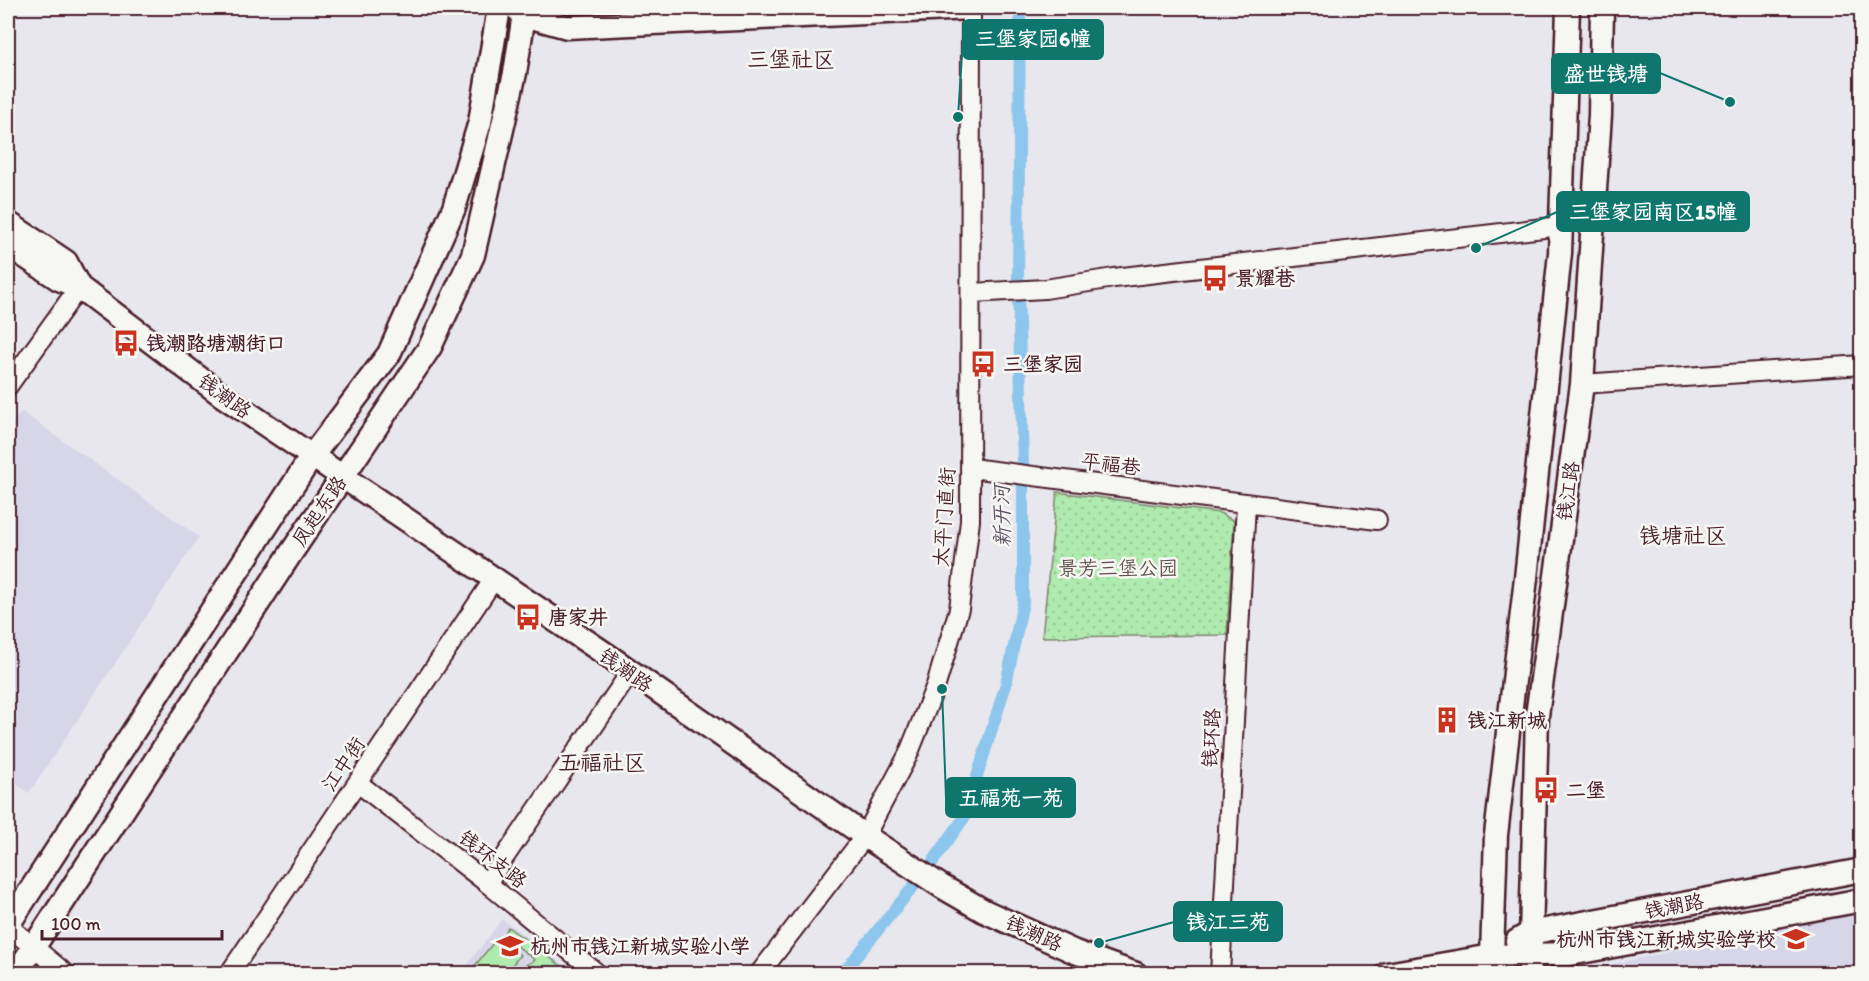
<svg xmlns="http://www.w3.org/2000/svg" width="1869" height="981" viewBox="0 0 1869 981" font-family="Itim,'LXGW WenKai TC',sans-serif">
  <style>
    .built { fill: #d7d6e9 }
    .grass { fill: url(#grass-dots); stroke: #7c846c; stroke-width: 1.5 }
    .garden { fill: #afeaae; stroke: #7c846c; stroke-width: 1.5 }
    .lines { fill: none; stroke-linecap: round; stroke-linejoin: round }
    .canal { stroke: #8dc6ec; stroke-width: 12 }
    .minor-casing { stroke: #4a1f2b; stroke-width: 22 }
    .major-casing { stroke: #4a1f2b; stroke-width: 27 }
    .minor { stroke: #f6f6f2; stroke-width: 18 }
    .major { stroke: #f6f6f2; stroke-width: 22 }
    .labels { text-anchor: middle; stroke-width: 5; stroke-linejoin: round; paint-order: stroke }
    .poi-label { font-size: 20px; font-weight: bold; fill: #4a1f2b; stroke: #f6f6f2; text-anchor: start }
    .street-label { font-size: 20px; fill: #4a1f2b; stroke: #f6f6f2 }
    .park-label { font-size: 20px; fill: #63524c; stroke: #f6f6f2 }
    .water-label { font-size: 21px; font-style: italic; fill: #5e5165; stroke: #f6f6f2 }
    .quarter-label { font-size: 22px; fill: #4a1f2b; stroke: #f6f6f2 }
    .leader { fill: none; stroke: #0f766e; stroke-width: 2 }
    .callout-dot { fill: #0f766e; stroke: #f6f6f2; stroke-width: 2 }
    .callout { fill: #0f766e; stroke: #0f766e; stroke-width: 2 }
    .callout-label { font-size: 21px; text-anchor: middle; font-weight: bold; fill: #fff }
  </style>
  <defs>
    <pattern id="grass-dots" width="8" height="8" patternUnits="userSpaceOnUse" patternTransform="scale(1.5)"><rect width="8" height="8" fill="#afeaae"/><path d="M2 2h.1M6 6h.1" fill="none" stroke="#98c896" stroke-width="1.8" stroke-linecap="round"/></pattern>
  </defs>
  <rect width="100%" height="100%" fill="#e8e7ee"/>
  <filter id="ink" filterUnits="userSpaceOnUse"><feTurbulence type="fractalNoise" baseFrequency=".0167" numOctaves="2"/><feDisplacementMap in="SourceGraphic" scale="12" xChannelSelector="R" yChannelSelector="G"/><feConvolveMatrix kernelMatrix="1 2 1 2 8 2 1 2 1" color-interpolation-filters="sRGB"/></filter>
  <g filter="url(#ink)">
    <g class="built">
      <path d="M21,411L199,537L29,793L8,778V429Z"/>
      <path d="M1861,911V973L1598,974V967Z"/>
      <path d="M502,919L575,973L460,974Z"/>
    </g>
    <path class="grass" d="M1057,492L1220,513L1234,521L1227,635L1042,637Z"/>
    <g class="garden">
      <path d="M508,927L571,973H517L524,966L535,960L503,935Z"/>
      <path d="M498,937L520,955L506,973H469Z"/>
    </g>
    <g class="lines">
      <path class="canal" d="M842,974L927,870L964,818L1006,684L1023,602V465L1018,289L1020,8"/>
      <g class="minor-casing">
        <g id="minor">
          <path d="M972,293L1045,289L1114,278L1561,226"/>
          <path d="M1582,384L1862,365"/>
          <path d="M8,386L79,287"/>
          <path d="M971,468L1377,520"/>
          <path d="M358,783L487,883L598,974"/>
          <path d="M487,883L630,673"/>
          <path d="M8,926L66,974"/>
          <path d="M229,974L494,579"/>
          <path d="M759,974L865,836L908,755L936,685L959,609L970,521L971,8"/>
          <path d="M1220,974L1246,504"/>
        </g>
      </g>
      <g class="major-casing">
        <g id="major">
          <path d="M516,8L524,15L567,27L971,8"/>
          <path d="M8,223L66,262L79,287"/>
          <path d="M8,245L59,279L79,287L223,396L610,657L865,836L941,886L984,911L1075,952L1136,974"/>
          <path d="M8,925L312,456L389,354L454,208L480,122L499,8"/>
          <path d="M1517,941L1530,933L1862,870"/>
          <path d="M16,974L291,553L430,347L473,255L515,73L525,8"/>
          <path d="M1387,974L1492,956L1570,954L1862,900"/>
          <path d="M1494,974L1492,956L1496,835L1526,578L1560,253L1568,8"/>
          <path d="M1530,974L1537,716L1582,384L1600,115L1602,8"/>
        </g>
      </g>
      <use href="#minor" class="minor"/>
      <use href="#major" class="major"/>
    </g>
  </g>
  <defs>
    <g id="bus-bare" transform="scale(2.07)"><path d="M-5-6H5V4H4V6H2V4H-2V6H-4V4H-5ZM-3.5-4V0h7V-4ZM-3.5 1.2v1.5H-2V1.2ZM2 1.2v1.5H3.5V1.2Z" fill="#c8321e" stroke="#f6f6f2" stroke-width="2.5" paint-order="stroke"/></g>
    <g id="building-bare" transform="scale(2.07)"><path d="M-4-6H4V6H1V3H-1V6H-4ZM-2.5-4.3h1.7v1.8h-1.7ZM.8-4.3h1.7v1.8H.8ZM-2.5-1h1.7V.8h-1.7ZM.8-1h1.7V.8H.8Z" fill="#c8321e" stroke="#f6f6f2" stroke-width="2.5" paint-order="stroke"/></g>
    <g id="school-bare" transform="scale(2.07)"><path d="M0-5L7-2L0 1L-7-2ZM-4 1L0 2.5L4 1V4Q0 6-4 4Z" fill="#c8321e" stroke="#f6f6f2" stroke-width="2.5" paint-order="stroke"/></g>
  </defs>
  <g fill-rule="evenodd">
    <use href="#bus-bare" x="1215" y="278"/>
    <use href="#bus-bare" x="126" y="343"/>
    <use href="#bus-bare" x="983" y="364"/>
    <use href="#bus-bare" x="528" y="617"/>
    <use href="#building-bare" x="1447" y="720"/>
    <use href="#bus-bare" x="1546" y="790"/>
    <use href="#school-bare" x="1796" y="939"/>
    <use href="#school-bare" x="510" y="946"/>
  </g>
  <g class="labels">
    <g class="poi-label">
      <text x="1235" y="285">景耀巷</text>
      <text x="146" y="350">钱潮路塘潮街口</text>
      <text x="1003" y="371">三堡家园</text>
      <text x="548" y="624">唐家井</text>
      <text x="1467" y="727">钱江新城</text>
      <text x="1566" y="797">二堡</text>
      <text x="1776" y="946" text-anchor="end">杭州市钱江新城实验学校</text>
      <text x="530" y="953">杭州市钱江新城实验小学</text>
    </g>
    <g class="street-label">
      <text transform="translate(225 396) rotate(36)" y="7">钱潮路</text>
      <text transform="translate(1111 464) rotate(7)" y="7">平福巷</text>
      <text transform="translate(1568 491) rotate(-82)" y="7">钱江路</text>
      <text transform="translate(319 511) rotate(-56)" y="7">凤起东路</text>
      <text transform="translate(944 517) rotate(-86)" y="7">太平门直街</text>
      <text transform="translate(626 670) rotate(35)" y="7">钱潮路</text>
      <text transform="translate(1211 738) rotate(-87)" y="7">钱环路</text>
      <text transform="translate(343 764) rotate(-56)" y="7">江中街</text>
      <text transform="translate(493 859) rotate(38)" y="7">钱环支路</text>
      <text transform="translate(1674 906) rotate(-11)" y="7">钱潮路</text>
      <text transform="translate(1034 933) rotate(24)" y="7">钱潮路</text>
    </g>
    <g class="park-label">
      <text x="1118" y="575">景芳三堡公园</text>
    </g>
    <g class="water-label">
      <text transform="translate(1002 516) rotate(-91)" y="7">新开河</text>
    </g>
    <g class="quarter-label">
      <text x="791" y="67">三堡社区</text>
      <text x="1683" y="543">钱塘社区</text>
      <text x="602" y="770">五福社区</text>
    </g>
  </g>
  <path class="leader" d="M958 117L963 39M1730 102L1660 73M1476 248L1557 212M942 689L946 798M1099 943L1174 922"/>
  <g class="callout-dot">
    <circle cx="958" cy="117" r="6"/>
    <circle cx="1730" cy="102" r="6"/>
    <circle cx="1476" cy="248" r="6"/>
    <circle cx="942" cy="689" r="6"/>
    <circle cx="1099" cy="943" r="6"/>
  </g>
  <g class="callout">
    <rect x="963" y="20" width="140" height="39" rx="6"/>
    <rect x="1552" y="54" width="108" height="39" rx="6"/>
    <rect x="1557" y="192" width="192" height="39" rx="6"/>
    <rect x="946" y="778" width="129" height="39" rx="6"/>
    <rect x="1174" y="902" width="108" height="39" rx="6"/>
  </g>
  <g class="callout-label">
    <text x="1033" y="46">三堡家园6幢</text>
    <text x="1606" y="81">盛世钱塘</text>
    <text x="1653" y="219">三堡家园南区15幢</text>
    <text x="1011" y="805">五福苑一苑</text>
    <text x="1228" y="929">钱江三苑</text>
  </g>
  <rect width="1869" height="981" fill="none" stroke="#f6f6f2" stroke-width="30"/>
  <rect x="15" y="15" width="1839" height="951" fill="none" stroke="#4a1f2b" stroke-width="2" filter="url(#ink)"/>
  <path d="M42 930v9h180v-9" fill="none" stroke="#4a1f2b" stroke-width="3"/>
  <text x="51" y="930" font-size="18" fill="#4a1f2b" stroke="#f6f6f2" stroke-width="4.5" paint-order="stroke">100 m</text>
</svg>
